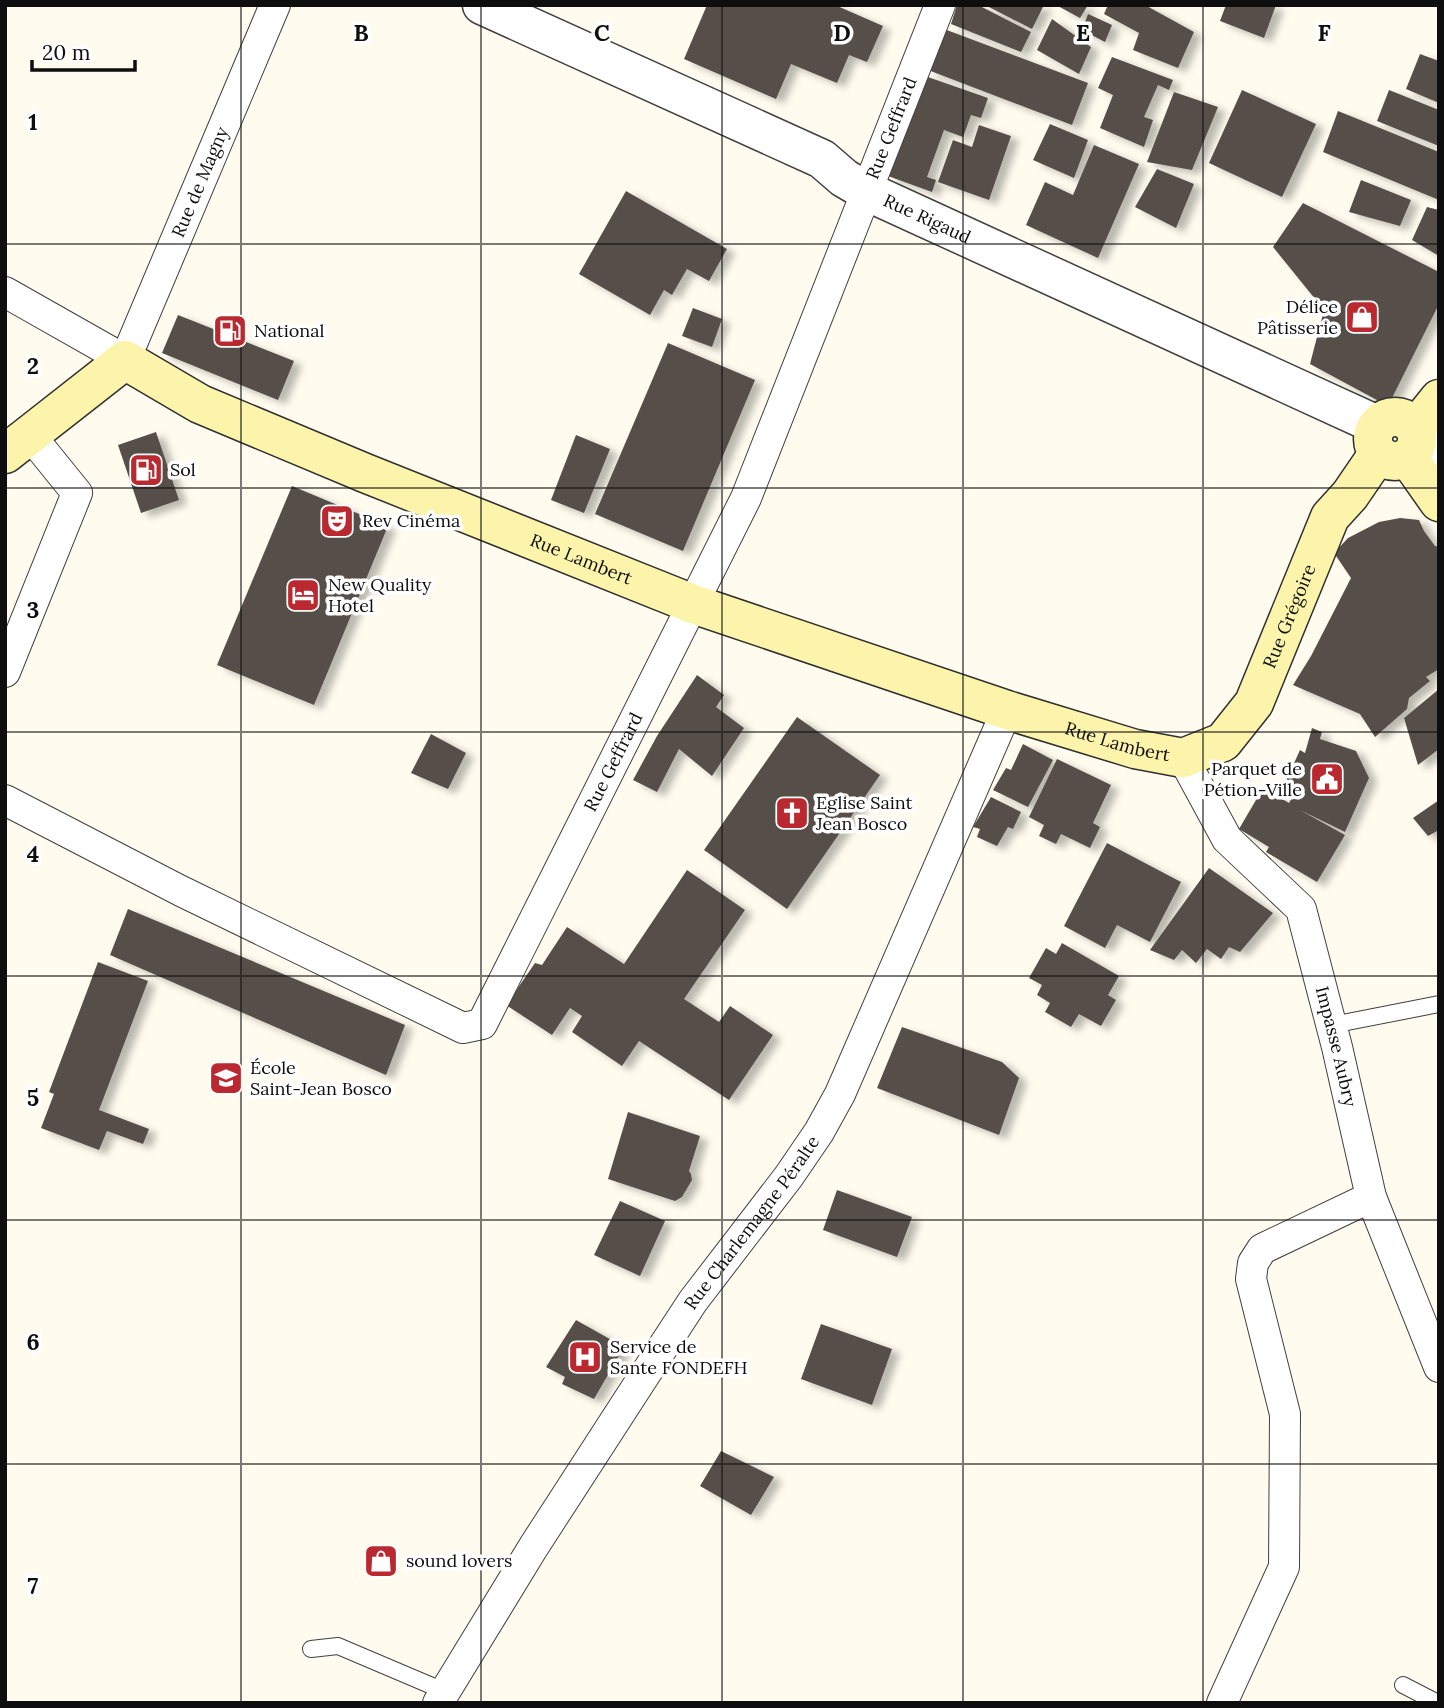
<svg xmlns="http://www.w3.org/2000/svg" width="1444" height="1708" viewBox="0 0 1444 1708" font-family="Lora,serif">
  <style>
    .building { fill: #564f4a; filter: url(#shadow) }
    .lines { fill: none; stroke-linecap: round; stroke-linejoin: round }
    .service-casing { stroke: #414141; stroke-width: 18 }
    .minor-casing { stroke: #414141; stroke-width: 32 }
    .tertiary-casing { stroke: #414141; stroke-width: 41 }
    .secondary-casing { stroke: #303030; stroke-width: 41 }
    .service { stroke: #fff; stroke-width: 16 }
    .minor { stroke: #fff; stroke-width: 30 }
    .tertiary { stroke: #fff; stroke-width: 38 }
    .secondary { stroke: #fdf4ac; stroke-width: 38 }
    .grid { fill: none; stroke: #0e0e0e; stroke-width: 2; stroke-opacity: 0.55 }
    .labels { text-anchor: middle; stroke-width: 7; stroke-linejoin: round; paint-order: stroke }
    .street-label { font-size: 18px; fill: #0e0e0e; stroke: #fff }
    .poi-label { font-size: 18px; fill: #0e0e0e; stroke: #fff; text-anchor: start }
    .grid-label { font-size: 23px; text-anchor: middle; font-weight: bold; fill: #0e0e0e; stroke: #fff; stroke-width: 7; stroke-linejoin: round; paint-order: stroke }
  </style>
  <defs>
    <filter id="shadow"><feDropShadow dx="8" dy="4.5" stdDeviation="3.5" flood-color="#0004"/></filter>
  </defs>
  <rect width="100%" height="100%" fill="#fffbef"/>
  <g class="building">
    <path d="M707,5H835L883,26L867,62L849,55L837,83L791,64L776,99L684,59Z"/>
    <path d="M957,5H978L1031,32L1021,52L951,24Z"/>
    <path d="M985,5H1044L1032,29Z"/>
    <path d="M1056,5H1088L1080,18Z"/>
    <path d="M1108,5H1145L1194,32L1178,68L1133,50L1139,33L1104,14Z"/>
    <path d="M1226,5H1276L1264,38L1220,21Z"/>
    <path d="M1088,14L1112,25L1105,42L1082,30Z"/>
    <path d="M1052,19L1091,47L1079,74L1037,50Z"/>
    <path d="M944,29L1088,83L1072,125L928,70Z"/>
    <path d="M1420,54L1439,61V103L1406,89Z"/>
    <path d="M1112,57L1173,80L1169,90L1158,85L1144,117L1153,120L1144,147L1100,128L1113,95L1098,88Z"/>
    <path d="M925,76L988,98L981,118L971,115L963,137L944,130L927,177L936,180L932,192L888,176Z"/>
    <path d="M1242,90L1316,124L1282,197L1209,163Z"/>
    <path d="M1389,90L1439,110V146L1377,121Z"/>
    <path d="M1174,92L1218,107L1192,170L1147,162Z"/>
    <path d="M1338,111L1439,152V200L1323,152Z"/>
    <path d="M1050,124L1088,140L1074,178L1033,160Z"/>
    <path d="M979,125L1011,136L989,200L938,182L953,140L972,147Z"/>
    <path d="M1094,145L1139,164L1098,258L1026,225L1045,182L1073,195Z"/>
    <path d="M1157,169L1194,184L1176,228L1135,207Z"/>
    <path d="M1361,180L1411,200L1400,226L1349,212Z"/>
    <path d="M626,191L727,249L709,281L687,269L672,295L664,290L650,315L579,274Z"/>
    <path d="M1303,203L1439,272V304L1388,406L1310,364L1324,310L1273,247Z"/>
    <path d="M1427,207L1439,210V256L1412,240Z"/>
    <path d="M693,308L722,319L712,347L682,336Z"/>
    <path d="M178,315L294,361L278,400L162,353Z"/>
    <path d="M668,343L755,380L683,551L595,514Z"/>
    <path d="M156,432L179,500L141,513L118,445Z"/>
    <path d="M576,435L610,449L584,513L551,500Z"/>
    <path d="M292,486L388,526L314,705L217,665Z"/>
    <path d="M1400,518L1419,520L1424,531L1435,546L1439,547V669L1426,677L1430,681L1409,698L1407,709L1375,737L1360,714L1293,685L1311,656L1351,578L1334,553L1348,538L1379,522Z"/>
    <path d="M697,675L724,695L716,707L744,728L712,776L679,749L657,792L633,780L657,736Z"/>
    <path d="M1439,689V749L1418,765L1404,718Z"/>
    <path d="M797,717L880,775L787,909L704,850Z"/>
    <path d="M1312,728L1322,732L1320,739L1356,751L1369,778L1345,832L1300,810L1345,835L1317,882L1266,852L1269,847L1239,829L1263,788L1289,803L1298,787L1286,781L1300,750L1305,753Z"/>
    <path d="M431,734L466,753L448,789L411,773Z"/>
    <path d="M1023,744L1053,760L1028,807L993,790L1006,768L1011,770Z"/>
    <path d="M1057,759L1111,785L1093,823L1100,827L1090,848L1061,834L1056,844L1039,836L1044,825L1029,817Z"/>
    <path d="M991,797L1021,812L1013,829L1008,827L997,846L977,837L980,829L973,827Z"/>
    <path d="M1439,800V830L1428,836L1413,818Z"/>
    <path d="M1107,843L1181,882L1150,942L1117,925L1105,948L1064,926Z"/>
    <path d="M1209,868L1273,913L1240,952L1229,947L1221,959L1207,949L1196,963L1182,950L1174,960L1150,950Z"/>
    <path d="M687,870L745,910L684,999L719,1022L730,1006L773,1035L729,1100L639,1041L622,1066L572,1032L582,1016L570,1008L552,1035L506,1005L535,963L542,965L567,927L624,964Z"/>
    <path d="M128,909L405,1025L386,1075L110,955Z"/>
    <path d="M1062,943L1119,976L1108,995L1116,1000L1101,1026L1079,1014L1071,1027L1045,1012L1050,1003L1037,995L1042,985L1029,978L1046,948L1056,954Z"/>
    <path d="M98,962L148,981L99,1110L149,1129L143,1144L107,1131L99,1150L41,1128L54,1094L49,1092Z"/>
    <path d="M902,1027L1002,1062L1019,1078L999,1135L877,1088Z"/>
    <path d="M628,1112L700,1136L689,1171L691,1174L692,1180L682,1197L675,1201L608,1179Z"/>
    <path d="M837,1190L912,1217L897,1257L823,1230Z"/>
    <path d="M620,1201L665,1221L640,1276L594,1255Z"/>
    <path d="M576,1320L624,1347L594,1399L562,1384L565,1377L546,1367Z"/>
    <path d="M821,1324L892,1349L872,1405L801,1379Z"/>
    <path d="M721,1451L774,1477L751,1515L700,1486Z"/>
  </g>
  <g class="lines">
    <g class="service-casing">
      <g id="service">
        <path d="M1332,1025L1439,1004"/>
        <path d="M311,1649L338,1646L444,1691"/>
        <path d="M1403,1685L1438,1703"/>
      </g>
    </g>
    <g class="minor-casing">
      <g id="minor">
        <path id="s1" d="M5,292L125,360L275,5"/>
        <path d="M5,672L77,493L30,435"/>
        <path id="s2" d="M1183,758L1227,839L1301,909L1337,1047L1371,1197L1439,1367"/>
        <path id="s3" d="M5,800L181,891L463,1028L482,1024L746,498L940,5"/>
        <path id="s4" d="M438,1703L534,1546L644,1376L693,1301L789,1176L819,1132L840,1094L1007,710"/>
        <path d="M1222,1703L1284,1567L1285,1414L1251,1279L1253,1263L1262,1249L1371,1197"/>
      </g>
    </g>
    <g class="tertiary-casing">
      <g id="tertiary">
        <path id="s5" d="M482,5L822,159L844,178L866,191L1377,425"/>
        <path d="M1417,445L1439,453"/>
      </g>
    </g>
    <g class="secondary-casing">
      <g id="secondary">
        <circle cx="1395" cy="439" r="22"/>
        <path d="M1415,429L1439,399"/>
        <path id="s6" d="M5,454L125,360L200,404L365,473L693,604L1007,710L1135,749L1183,758L1223,742L1254,703L1330,517L1350,495L1378,454"/>
        <path d="M1408,458L1439,502"/>
      </g>
    </g>
    <use href="#service" class="service"/>
    <use href="#minor" class="minor"/>
    <use href="#tertiary" class="tertiary"/>
    <use href="#secondary" class="secondary"/>
  </g>
  <path class="grid" d="M241,5V1703M481,5V1703M722,5V1703M963,5V1703M1203,5V1703M5,244H1439M5,488H1439M5,732H1439M5,976H1439M5,1220H1439M5,1464H1439"/>
  <defs>
    <g id="shop-square" transform="scale(1.75)"><rect x="-9" y="-9" width="18" height="18" rx="4" fill="#ba2930" stroke="#fff"/><path d="M-5-2.5h2.3a2.7 3.5 0 0 1 5.4 0H5L5.5 6h-11ZM-1.5-2.5h3a1.5 2.3 0 0 0-3 0Z" fill="#fff"/></g>
    <g id="fuel-square" transform="scale(1.75)"><rect x="-9" y="-9" width="18" height="18" rx="4" fill="#ba2930" stroke="#fff"/><path d="M-5.5-6h7V0h2V4h1.3V-2.5L3-4.5l.8-.8L6-3V5H2.5V1h-1V6h-7ZM-4.2-4.7v3.2H.2V-4.7Z" fill="#fff"/></g>
    <g id="theatre-square" transform="scale(1.75)"><rect x="-9" y="-9" width="18" height="18" rx="4" fill="#ba2930" stroke="#fff"/><path d="M-5-5.5Q0-4 5-5.5V0Q5 5 0 6Q-5 5-5 0ZM-3.3-2.5H-1v1.5H-3.3ZM1-2.5H3.3v1.5H1ZM-2.8 1Q0 5.5 2.8 1Z" fill="#fff"/></g>
    <g id="hotel-square" transform="scale(1.75)"><rect x="-9" y="-9" width="18" height="18" rx="4" fill="#ba2930" stroke="#fff"/><path d="M-6-4.5h1.5V1H6V5H4.5V3h-9V5H-6ZM-4 0a1.8 1.8 0 1 1 3.6 0ZM.5 0V-2.5h3Q6-2.5 6 0Z" fill="#fff"/></g>
    <g id="civic-square" transform="scale(1.75)"><rect x="-9" y="-9" width="18" height="18" rx="4" fill="#ba2930" stroke="#fff"/><path d="M-.6-6.5H3V-4.5H.6V-3L4-1V1h2V6H-6V1h2V-1L-.6-3ZM-1.2 2.5V6h2.4V2.5Z" fill="#fff"/></g>
    <g id="church-square" transform="scale(1.75)"><rect x="-9" y="-9" width="18" height="18" rx="4" fill="#ba2930" stroke="#fff"/><path d="M-1.2-6h2.4v3.5h3.3v2.4h-3.3V6h-2.4V-.1h-3.3v-2.4h3.3Z" fill="#fff"/></g>
    <g id="school-square" transform="scale(1.75)"><rect x="-9" y="-9" width="18" height="18" rx="4" fill="#ba2930" stroke="#fff"/><path d="M0-5L7-2L0 1L-7-2ZM-4 1L0 2.5L4 1V4Q0 6-4 4Z" fill="#fff"/></g>
    <g id="hospital-square" transform="scale(1.75)"><rect x="-9" y="-9" width="18" height="18" rx="4" fill="#ba2930" stroke="#fff"/><path d="M-5-5h3v3.5h4V-5h3V5h-3V1.5h-4V5h-3Z" fill="#fff"/></g>
  </defs>
  <g fill-rule="evenodd">
    <use href="#shop-square" x="1362" y="317"/>
    <use href="#fuel-square" x="230" y="331"/>
    <use href="#fuel-square" x="146" y="470"/>
    <use href="#theatre-square" x="337" y="521"/>
    <use href="#hotel-square" x="303" y="595"/>
    <use href="#civic-square" x="1327" y="779"/>
    <use href="#church-square" x="792" y="813"/>
    <use href="#school-square" x="226" y="1078"/>
    <use href="#hospital-square" x="585" y="1357"/>
    <use href="#shop-square" x="381" y="1561"/>
  </g>
  <g class="labels">
    <g class="street-label">
      <text dy="6" stroke="none"><textPath href="#s3" startOffset="1517">Rue Geffrard</textPath></text>
      <text dy="6" stroke="none"><textPath href="#s1" startOffset="331">Rue de Magny</textPath></text>
      <text dy="6" stroke="none"><textPath href="#s5" startOffset="495">Rue Rigaud</textPath></text>
      <text dy="6" stroke="none"><textPath href="#s6" startOffset="651">Rue Lambert</textPath></text>
      <text dy="6" stroke="none"><textPath href="#s6" startOffset="1472">Rue Grégoire</textPath></text>
      <text dy="6" stroke="none"><textPath href="#s6" startOffset="1218">Rue Lambert</textPath></text>
      <text dy="6" stroke="none"><textPath href="#s3" startOffset="824">Rue Geffrard</textPath></text>
      <text dy="6" stroke="none"><textPath href="#s2" startOffset="336">Impasse Aubry</textPath></text>
      <text dy="6" stroke="none"><textPath href="#s4" startOffset="574">Rue Charlemagne Péralte</textPath></text>
    </g>
    <g class="poi-label">
      <text x="1338" y="313" text-anchor="end">Délice<tspan x="1338" dy="21">Pâtisserie</tspan></text>
      <text x="254" y="337">National</text>
      <text x="170" y="476">Sol</text>
      <text x="362" y="527">Rev Cinéma</text>
      <text x="328" y="591">New Quality<tspan x="328" dy="21">Hotel</tspan></text>
      <text x="1302" y="775" text-anchor="end">Parquet de<tspan x="1302" dy="21">Pétion-Ville</tspan></text>
      <text x="816" y="809">Eglise Saint<tspan x="816" dy="21">Jean Bosco</tspan></text>
      <text x="250" y="1074">École<tspan x="250" dy="21">Saint-Jean Bosco</tspan></text>
      <text x="610" y="1353">Service de<tspan x="610" dy="21">Sante FONDEFH</tspan></text>
      <text x="406" y="1567">sound lovers</text>
    </g>
  </g>
  <g class="grid-label">
    <text x="361" y="41">B</text>
    <text x="602" y="41">C</text>
    <text x="842" y="41">D</text>
    <text x="1083" y="41">E</text>
    <text x="1324" y="41">F</text>
    <text x="33" y="130">1</text>
    <text x="33" y="374">2</text>
    <text x="33" y="618">3</text>
    <text x="33" y="862">4</text>
    <text x="33" y="1106">5</text>
    <text x="33" y="1350">6</text>
    <text x="33" y="1594">7</text>
  </g>
  <rect width="1444" height="1708" fill="none" stroke="#0e0e0e" stroke-width="14"/>
  <path d="M32 60v10h103v-10" fill="none" stroke="#0e0e0e" stroke-width="3.5"/>
  <text x="42" y="60" font-size="21" fill="#0e0e0e" stroke="#ffffff" stroke-width="5" paint-order="stroke">20 m</text>
</svg>
